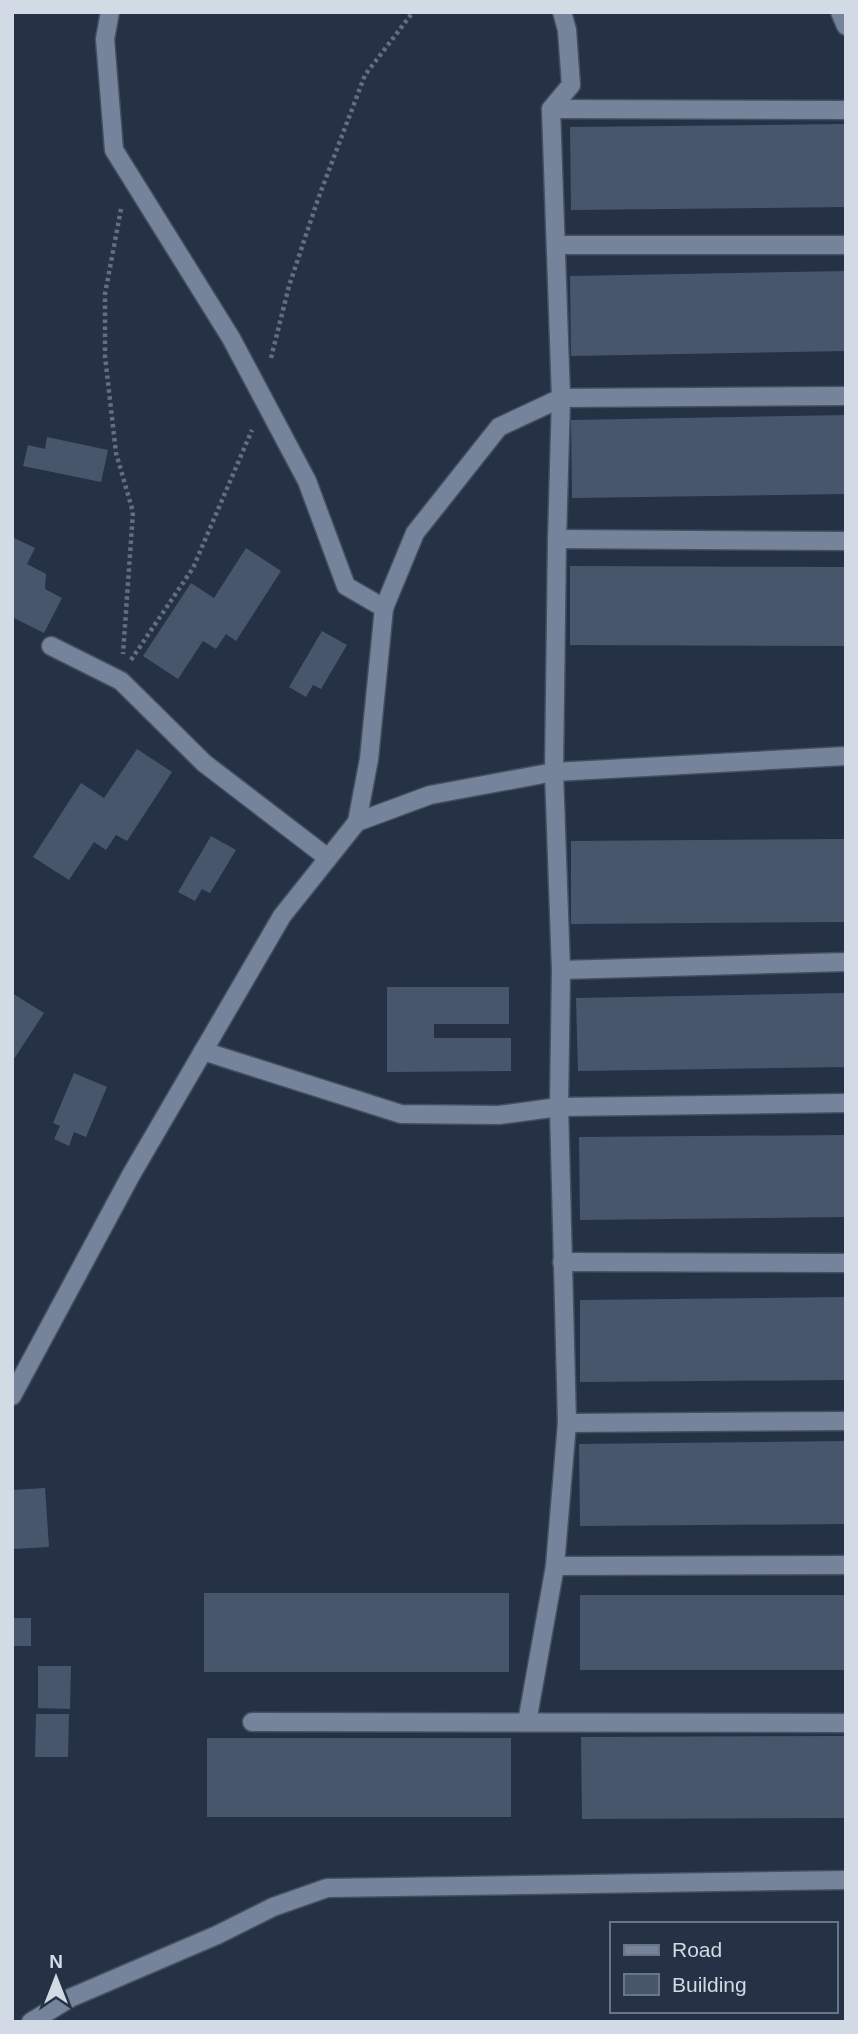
<svg xmlns="http://www.w3.org/2000/svg" width="858" height="2034" viewBox="0 0 858 2034" font-family="Arial,sans-serif">
  <style>
    .building { fill: #48566b }
    .lines { fill: none; stroke-linecap: round; stroke-linejoin: round }
    .minor-casing { stroke: #454f5f; stroke-width: 21 }
    .path { stroke: #636e7e; stroke-width: 4.5; stroke-dasharray: 3.5 3.5; stroke-linecap: butt }
    .minor { stroke: #75849a; stroke-width: 18 }
  </style>
  <rect width="100%" height="100%" fill="#253245"/>
  <g class="building">
    <path d="M846,124V207L571,210L570,127Z"/>
    <path d="M846,271V351L571,356L570,276Z"/>
    <path d="M846,415V494L572,498L571,420Z"/>
    <path d="M47,437L108,450L101,482L23,466L28,445L45,449Z"/>
    <path d="M12,537L35,548L27,564L46,574L45,589L62,598L44,633L12,617Z"/>
    <path d="M246,548L281,571L236,641L226,634L216,649L203,641L178,679L143,656L191,583L214,598Z"/>
    <path d="M570,566L846,567V646L570,645Z"/>
    <path d="M322,631L347,645L321,689L313,685L306,697L289,687Z"/>
    <path d="M137,749L172,772L127,841L116,835L106,850L94,842L69,880L33,857L81,783L104,798Z"/>
    <path d="M211,836L236,850L210,893L202,889L195,901L178,892Z"/>
    <path d="M846,839V922L571,924V841Z"/>
    <path d="M387,987H509V1024H434V1038H511V1071L387,1072Z"/>
    <path d="M12,993L44,1013L12,1062Z"/>
    <path d="M846,993V1067L578,1071L576,998Z"/>
    <path d="M74,1073L107,1087L86,1137L74,1132L69,1146L54,1139L60,1126L53,1123Z"/>
    <path d="M846,1135V1217L580,1220L579,1137Z"/>
    <path d="M846,1297V1380L580,1382V1300Z"/>
    <path d="M846,1441V1524L580,1526L579,1444Z"/>
    <path d="M45,1488L49,1547L12,1549V1490Z"/>
    <rect x="204" y="1593" width="305" height="79"/>
    <rect x="580" y="1595" width="266" height="75"/>
    <rect x="12" y="1618" width="19" height="28"/>
    <path d="M38,1666H71L70,1709L38,1708Z"/>
    <path d="M36,1714H69L68,1757H35Z"/>
    <path d="M846,1736V1818L582,1819L581,1737Z"/>
    <rect x="207" y="1738" width="304" height="79"/>
  </g>
  <g class="lines">
    <g class="minor-casing">
      <g id="minor">
        <path d="M110,12L105,39L114,150L231,338L307,481L346,586L384,608L369,759L357,822"/>
        <path d="M840,12L846,26"/>
        <path d="M551,109L846,110"/>
        <path d="M556,245H846"/>
        <path d="M557,539L846,541"/>
        <path d="M384,608L415,533L499,427L561,398L846,396"/>
        <path d="M51,646L121,681L204,763L328,858"/>
        <path d="M561,970L846,962"/>
        <path d="M203,1051L401,1114L499,1115L559,1107L846,1103"/>
        <path d="M562,1262L846,1263"/>
        <path d="M12,1396L131,1175L282,916L357,822L430,795L554,772L846,756"/>
        <path d="M567,1423L846,1421"/>
        <path d="M555,1566L846,1565"/>
        <path d="M252,1722L846,1723"/>
        <path d="M527,1722L555,1566L567,1423L559,1107L561,970L554,772L557,539L561,398L551,109L571,85L567,30L562,12"/>
        <path d="M31,2022L70,1998L217,1935L273,1907L327,1888L846,1880"/>
      </g>
    </g>
    <g class="path">
      <path d="M121,209L105,294V356L116,453L133,512L123,654"/>
      <path d="M271,358L289,286L318,199L365,75L413,12"/>
      <path d="M131,660L193,568L252,430"/>
    </g>
    <use href="#minor" class="minor"/>
  </g>
  <rect width="858" height="2034" fill="none" stroke="#d2dae6" stroke-width="28"/>
  <rect x="610" y="1922" width="228" height="91" fill="#253245" stroke="#6a7585" stroke-width="2"/>
  <rect x="624" y="1945" width="35" height="10" fill="#75849a" stroke="#6a7585" stroke-width="2"/>
  <text x="672" y="1957" font-size="21" fill="#d2dae6">Road</text>
  <rect x="624" y="1974" width="35" height="21" fill="#48566b" stroke="#6a7585" stroke-width="2"/>
  <text x="672" y="1992" font-size="21" fill="#d2dae6">Building</text>
  <g transform="translate(56 1978)" stroke="#253245" stroke-width="5" paint-order="stroke">
  <path d="M0-5L12 26L0 18L-12 26Z" fill="#d2dae6"/>
  <text y="-10" font-size="19" font-weight="bold" text-anchor="middle" fill="#d2dae6">N</text>
  </g>
</svg>
